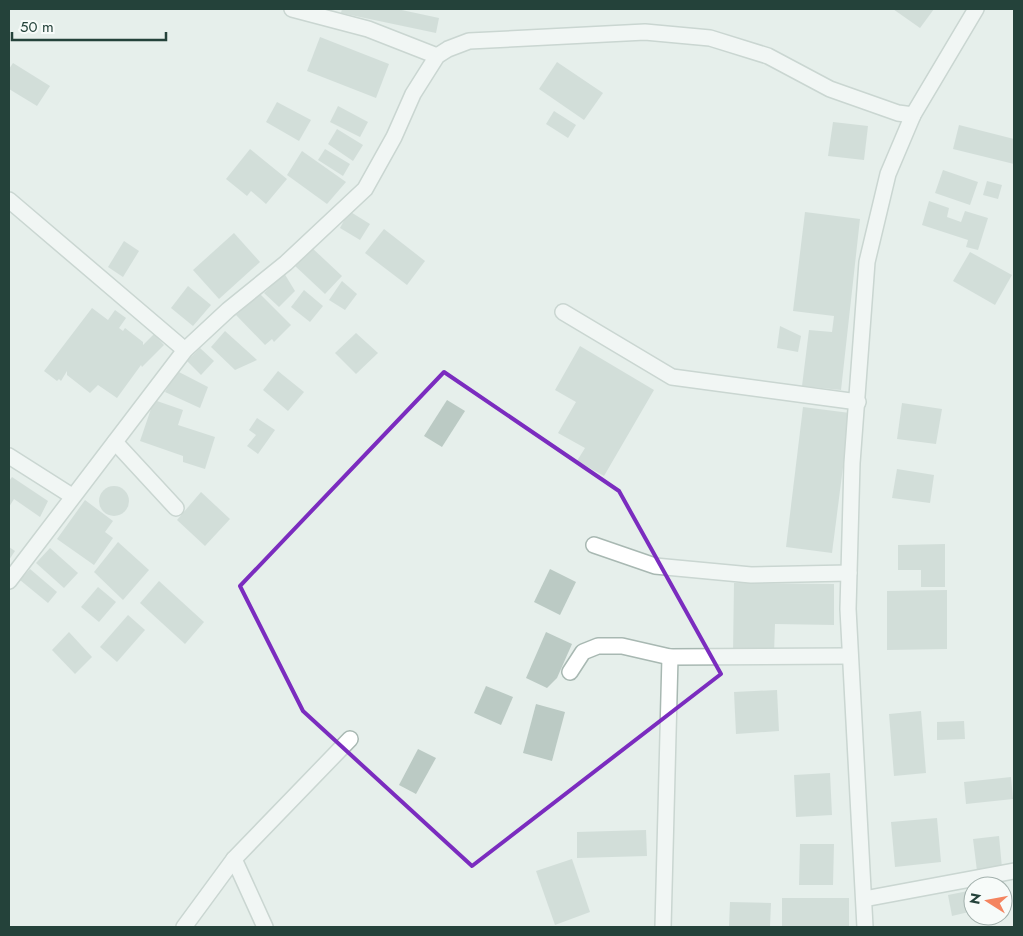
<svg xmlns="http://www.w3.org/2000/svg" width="1023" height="936" viewBox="0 0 1023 936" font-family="Jost,sans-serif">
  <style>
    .building { fill: #bbcac4 }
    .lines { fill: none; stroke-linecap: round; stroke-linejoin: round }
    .street-casing { stroke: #a8b8b2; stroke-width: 18 }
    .street { stroke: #fff; stroke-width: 15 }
    .marked { fill: none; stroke: #7b2cbf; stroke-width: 4; stroke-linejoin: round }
  </style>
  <rect width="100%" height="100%" fill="#e6efeb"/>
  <g class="building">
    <path d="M342,9H397L439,18L436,33L341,13Z"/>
    <path d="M893,9H934L920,28Z"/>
    <path d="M320,37L389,64L376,98L307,71Z"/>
    <path d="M557,62L603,93L584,120L539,89Z"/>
    <path d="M13,63L50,86L37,106L9,89V69Z"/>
    <path d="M277,102L311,120L299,141L266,122Z"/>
    <path d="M338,106L368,122L360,137L330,122Z"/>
    <path d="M554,111L576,125L568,138L546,124Z"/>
    <path d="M833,122L868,126L864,160L828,156Z"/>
    <path d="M959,125L1014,139V164L953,149Z"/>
    <path d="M337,129L363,145L353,161L328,144Z"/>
    <path d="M250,149L287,179L266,204L251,191L247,196L226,179Z"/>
    <path d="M325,149L350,164L343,176L318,160Z"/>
    <path d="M302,151L346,182L327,204L287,175Z"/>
    <path d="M943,170L978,182L970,205L935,193Z"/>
    <path d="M987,181L1002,185L998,199L983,195Z"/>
    <path d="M929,201L949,208L947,217L961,222L965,211L988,218L978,250L966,247L968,240L922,225Z"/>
    <path d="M349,211L370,224L360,240L340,228Z"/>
    <path d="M805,212L860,219L841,390L802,386L809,330L832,332L834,316L793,311Z"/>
    <path d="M384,229L425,261L407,285L365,253Z"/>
    <path d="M234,233L260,262L219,299L193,270Z"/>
    <path d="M124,241L139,251L123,277L108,267Z"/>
    <path d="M310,246L342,276L325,294L293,264Z"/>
    <path d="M970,252L1012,275L995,305L953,281Z"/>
    <path d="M284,273L295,291L279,307L264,293Z"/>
    <path d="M342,281L357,294L345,310L329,300Z"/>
    <path d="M188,286L211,305L193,326L171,308Z"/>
    <path d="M304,290L323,306L310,322L291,307Z"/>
    <path d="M260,294L291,325L274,342L272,339L265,345L236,315Z"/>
    <path d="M92,308L108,320L115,310L126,318L119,328L123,331L125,328L143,342V345L154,334L164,345L142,367L141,365L117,398L98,385L90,393L67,375V371L61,381L59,379L57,381L44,371Z"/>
    <path d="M780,326L801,336L798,352L777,348Z"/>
    <path d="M225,331L257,360L235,370L211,347Z"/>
    <path d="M356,333L378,353L356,374L335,353Z"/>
    <path d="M580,346L654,390L604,476L577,461L585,448L558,433L576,402L555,390Z"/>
    <path d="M200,348L214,361L201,375L187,361Z"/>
    <path d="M177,371L208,387L200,408L165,392Z"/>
    <path d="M278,371L304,392L288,411L263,390Z"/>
    <path d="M154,400L183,410L178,425L215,437L205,469L183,462V456L140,441Z"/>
    <path d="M447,400L465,411L442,447L424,436Z"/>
    <path d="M902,403L942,409L936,444L897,439Z"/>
    <path d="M803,407L850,413L832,553L786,547Z"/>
    <path d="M257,418L275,430L258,454L247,446L256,435L249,430Z"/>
    <path d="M897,469L934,475L930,503L892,498Z"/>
    <path d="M12,477L48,501L40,517L14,499L9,507V481Z"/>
    <circle cx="114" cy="501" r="15"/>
    <path d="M201,492L230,519L205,546L177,520Z"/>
    <path d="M85,500L113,521L105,532L113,538L94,565L57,539Z"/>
    <path d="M118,542L149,570L123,600L94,572Z"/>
    <path d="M945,544V587H921V570H898V545Z"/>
    <path d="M9,547L15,551L9,560Z"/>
    <path d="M50,548L78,573L64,588L36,563Z"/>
    <path d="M30,569L57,592L48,603L20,580Z"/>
    <path d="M550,569L576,582L560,615L534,602Z"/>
    <path d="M159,581L204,622L185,644L140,603Z"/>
    <path d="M734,583L834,584V625L775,624L774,653H733Z"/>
    <path d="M98,587L116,602L99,622L81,607Z"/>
    <path d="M947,590V649L887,650V591Z"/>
    <path d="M128,615L145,630L117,662L100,647Z"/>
    <path d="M69,632L92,657L75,674L52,650Z"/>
    <path d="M546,632L572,644L557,678L547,688L526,678Z"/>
    <path d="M486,686L513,697L501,725L474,713Z"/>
    <path d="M777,690L779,731L736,734L734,692Z"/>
    <path d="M536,704L565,712L552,761L523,753Z"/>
    <path d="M921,711L926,773L894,776L889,714Z"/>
    <path d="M964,721L965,739L937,740V722Z"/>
    <path d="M418,749L436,758L416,794L399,785Z"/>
    <path d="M830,773L832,815L796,817L794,775Z"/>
    <path d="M1011,777L1013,799L966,804L964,782Z"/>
    <path d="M937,818L941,862L895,867L891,822Z"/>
    <path d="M646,830L647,856L577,858V832Z"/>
    <path d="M999,836L1002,868L977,871L973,839Z"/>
    <path d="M800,844H834L833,885H799Z"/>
    <path d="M572,859L590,912L555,925L536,871Z"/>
    <path d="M973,890V911L952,916L948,895Z"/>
    <rect x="782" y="898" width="67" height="29"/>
    <path d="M730,902L771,903L770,927L729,926Z"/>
  </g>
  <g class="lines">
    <g class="street-casing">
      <g id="street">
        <path d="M292,9L368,29L437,56"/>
        <path d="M9,200L185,350"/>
        <path d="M563,312L672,377L858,402"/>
        <path d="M115,442L176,508"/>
        <path d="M9,456L72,496"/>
        <path d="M594,545L655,566L751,575L849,573"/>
        <path d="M9,581L185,350L228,310L286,263L365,189L394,137L413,94L437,56L448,49L469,41L645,32L710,38L768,56L830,89L898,113L913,115"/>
        <path d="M570,672L583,652L598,646H622L670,657L850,656"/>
        <path d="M234,859L265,927"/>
        <path d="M864,899L1014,871"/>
        <path d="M184,927L234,859L350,739"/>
        <path d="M663,927L670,657"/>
        <path d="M865,927L848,609L852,463L867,262L888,174L913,115L976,9"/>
      </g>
    </g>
    <use href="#street" class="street"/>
  </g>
  <path d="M0 0H1023V936H0ZM444,372L619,491L721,674L472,866L303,711L240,586Z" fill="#e6efeb" fill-opacity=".55" fill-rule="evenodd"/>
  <path class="marked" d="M444,372L619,491L721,674L472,866L303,711L240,586Z"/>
  <rect width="1023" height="936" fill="none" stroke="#24423a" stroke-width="20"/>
  <g transform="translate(988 901) rotate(281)"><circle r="24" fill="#f7fbf9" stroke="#a3b1ad"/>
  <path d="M0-4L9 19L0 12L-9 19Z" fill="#f4845f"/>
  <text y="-8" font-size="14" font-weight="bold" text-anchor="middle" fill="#24423a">N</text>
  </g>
  <path d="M12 32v8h154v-8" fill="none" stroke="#24423a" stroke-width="2.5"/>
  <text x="20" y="32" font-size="15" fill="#24423a" stroke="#f7fbf9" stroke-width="4" paint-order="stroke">50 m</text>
</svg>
